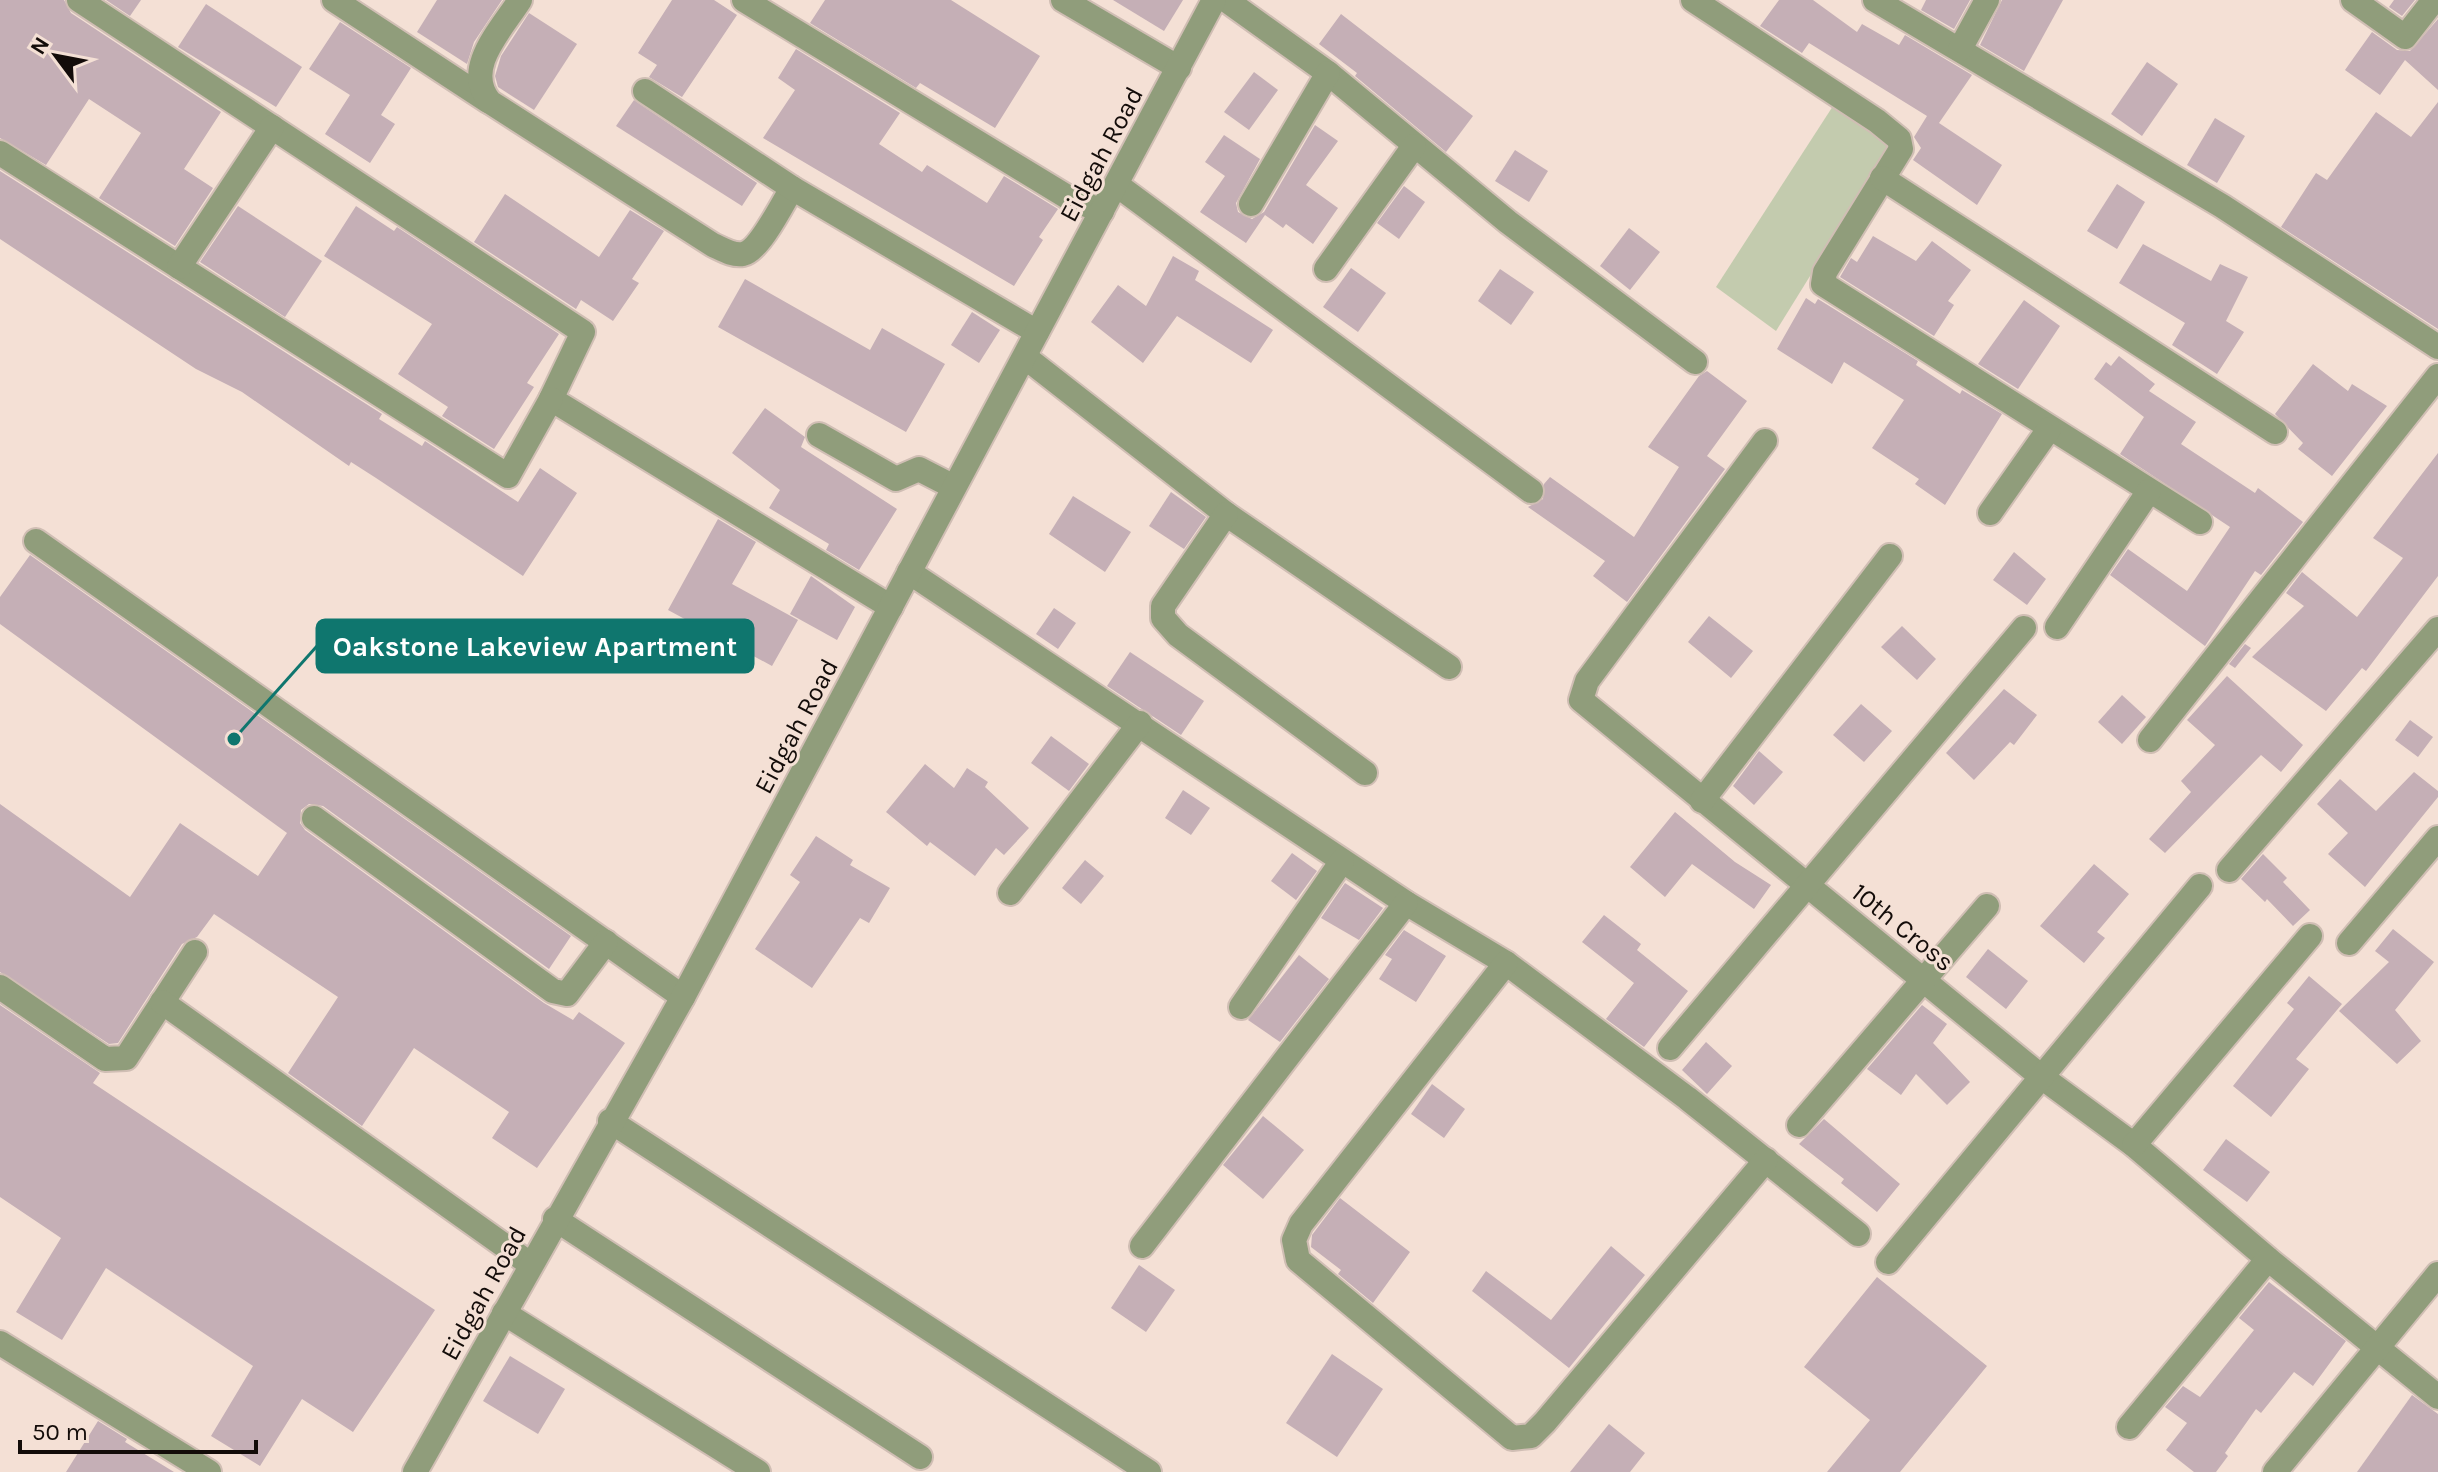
<svg xmlns="http://www.w3.org/2000/svg" width="2438" height="1472" viewBox="0 0 2438 1472" font-family="Karla,sans-serif">
  <style>
    .green { fill: #c3cbae }
    .building { fill: #c5afb6 }
    .lines { fill: none; stroke-linecap: round; stroke-linejoin: round }
    .minor-casing { stroke: #d0beb4; stroke-width: 28 }
    .minor { stroke: #909d7b; stroke-width: 24 }
    .labels { text-anchor: middle; stroke-width: 6; stroke-linejoin: round; paint-order: stroke }
    .street-label { font-size: 26px; fill: #130c09; stroke: #f4e0d5 }
    .leader { fill: none; stroke: #0f766e; stroke-width: 3 }
    .callout-dot { fill: #0f766e; stroke: #f4e0d5; stroke-width: 3 }
    .callout { fill: #0f766e; stroke: #0f766e; stroke-width: 3 }
    .callout-label { font-size: 28px; text-anchor: middle; font-weight: bold; fill: #fff }
  </style>
  <rect width="100%" height="100%" fill="#f4e0d5"/>
  <path class="green" d="M1833,106L1893,142L1776,331L1716,287Z"/>
  <g class="building">
    <path d="M0,0H64L71,13L221,112L184,169L213,188L175,246L99,198L141,133L89,99L46,165L0,138Z"/>
    <path d="M106,0H141L130,16Z"/>
    <path d="M437,0H502L474,42L467,64L417,32Z"/>
    <path d="M672,0H714L737,15L682,97L649,77L657,65L638,53Z"/>
    <path d="M825,0H951L1040,56L995,128L920,83L916,88L810,23Z"/>
    <path d="M1113,0H1183L1164,31Z"/>
    <path d="M1779,0H1813L1857,32L1862,24L1899,45L1905,35L1972,75L1939,123L2002,165L1977,205L1913,160L1921,148L1914,137L1927,116L1809,43L1802,53L1760,26Z"/>
    <path d="M1926,0H1970L1954,29L1921,10Z"/>
    <path d="M2002,0H2063L2024,71L1980,45Z"/>
    <path d="M2394,0H2415L2402,16L2389,7Z"/>
    <path d="M206,4L302,67L276,107L178,47Z"/>
    <path d="M529,13L577,44L534,110L498,87L495,76L501,56Z"/>
    <path d="M1341,14L1473,116L1446,152L1355,76L1357,73L1319,44Z"/>
    <path d="M2438,19V90L2405,60L2380,95L2345,70L2372,32L2397,50L2410,51Z"/>
    <path d="M340,22L411,68L381,115L395,124L370,163L325,134L350,95L309,69Z"/>
    <path d="M796,49L900,113L879,144L922,172L927,165L987,203L1004,176L1058,209L1039,237L1043,240L1014,286L763,138L795,90L778,78Z"/>
    <path d="M2147,62L2178,84L2142,136L2111,114Z"/>
    <path d="M1254,72L1278,90L1249,130L1224,112Z"/>
    <path d="M634,100L757,183L742,206L616,126Z"/>
    <path d="M2438,102V329L2281,227L2316,173L2327,180L2376,112L2411,137Z"/>
    <path d="M2215,118L2245,136L2217,183L2187,165Z"/>
    <path d="M1315,125L1338,141L1306,185L1338,208L1313,244L1286,224L1283,228L1265,215L1246,243L1200,212L1225,176L1205,162L1224,135L1260,159L1236,203L1238,212L1252,219L1264,212Z"/>
    <path d="M1515,150L1548,171L1529,202L1495,181Z"/>
    <path d="M0,171L382,414L379,419L422,446L425,441L518,502L540,468L577,493L523,576L376,478L351,462L349,466L242,392L196,369L0,239Z"/>
    <path d="M2117,184L2145,202L2117,249L2087,231Z"/>
    <path d="M1404,186L1425,202L1399,239L1377,223Z"/>
    <path d="M505,194L599,257L630,210L664,231L632,279L639,283L613,321L581,300L576,309L474,242Z"/>
    <path d="M238,206L322,261L285,317L200,262Z"/>
    <path d="M356,206L394,231L397,227L559,334L527,383L534,387L494,449L442,416L448,407L398,374L432,324L324,256Z"/>
    <path d="M1629,228L1660,252L1630,290L1600,266Z"/>
    <path d="M1873,236L1916,261L1932,241L1971,270L1948,301L1954,305L1934,336L1840,277L1851,258L1857,262Z"/>
    <path d="M2143,244L2211,281L2220,264L2248,277L2226,321L2244,332L2217,374L2172,345L2185,323L2119,283Z"/>
    <path d="M1173,256L1199,271L1195,280L1273,330L1251,363L1177,316L1143,363L1091,322L1118,285L1146,306Z"/>
    <path d="M1351,268L1386,293L1358,332L1323,307Z"/>
    <path d="M1500,269L1534,292L1511,325L1478,301Z"/>
    <path d="M745,279L870,350L882,328L945,364L906,432L718,327Z"/>
    <path d="M1806,298L1815,304L1818,299L1918,361L1916,365L1960,394L1962,390L2002,414L1945,505L1915,484L1919,479L1872,448L1904,400L1844,362L1832,384L1777,349Z"/>
    <path d="M2024,300L2060,326L2018,389L1978,364Z"/>
    <path d="M972,312L1000,330L979,363L951,345Z"/>
    <path d="M2119,356L2155,384L2149,391L2196,422L2181,444L2255,493L2258,488L2303,522L2261,575L2255,571L2205,646L2110,575L2128,549L2187,591L2230,527L2120,454L2144,417L2094,379L2106,362L2111,366Z"/>
    <path d="M2313,364L2348,391L2352,384L2387,406L2332,476L2298,449L2303,443L2275,414Z"/>
    <path d="M1707,371L1747,401L1707,456L1725,469L1627,602L1593,576L1605,561L1528,507L1543,499L1544,484L1550,477L1634,537L1679,467L1648,447L1699,376Z"/>
    <path d="M765,408L805,437L801,447L897,509L859,570L826,550L829,544L769,508L780,490L732,453Z"/>
    <path d="M2438,453V576L2366,671L2362,668L2326,711L2252,657L2304,606L2286,593L2302,572L2357,617L2403,558L2373,538Z"/>
    <path d="M1171,492L1206,517L1184,549L1149,526Z"/>
    <path d="M1073,496L1131,532L1105,572L1049,534Z"/>
    <path d="M718,519L756,542L732,584L798,620L772,666L668,610Z"/>
    <path d="M2014,552L2046,579L2027,605L1993,580Z"/>
    <path d="M30,555L571,936L549,969L323,806L309,804L301,810L300,823L305,830L544,1003L573,1020L579,1012L625,1043L537,1168L492,1138L509,1112L414,1048L362,1126L288,1073L338,997L214,914L197,937L182,944L118,1043L109,1044L0,972V804L130,897L180,823L258,876L287,833L0,624V597Z"/>
    <path d="M811,576L855,607L837,640L790,614Z"/>
    <path d="M1054,608L1076,623L1058,649L1036,634Z"/>
    <path d="M1709,616L1753,651L1731,678L1688,642Z"/>
    <path d="M1902,626L1936,659L1917,680L1881,647Z"/>
    <path d="M2245,644L2251,648L2235,668L2229,664Z"/>
    <path d="M1130,652L1204,701L1181,735L1107,686Z"/>
    <path d="M2227,676L2303,745L2281,772L2261,755L2165,853L2149,839L2191,792L2181,781L2215,745L2187,720Z"/>
    <path d="M2004,689L2037,715L2014,745L2010,742L1974,780L1946,753Z"/>
    <path d="M2122,695L2146,717L2122,744L2098,722Z"/>
    <path d="M1861,704L1892,731L1864,762L1833,735Z"/>
    <path d="M2410,720L2433,737L2418,757L2395,740Z"/>
    <path d="M1051,736L1089,764L1069,791L1031,763Z"/>
    <path d="M1759,751L1783,772L1754,805L1733,786Z"/>
    <path d="M925,764L954,788L967,768L988,782L985,787L1029,828L1004,855L996,848L975,876L930,842L927,846L886,812Z"/>
    <path d="M2414,772L2438,791V797L2365,887L2328,854L2348,833L2317,804L2340,779L2376,811Z"/>
    <path d="M1183,790L1210,808L1191,835L1165,818Z"/>
    <path d="M1675,812L1735,862L1771,885L1754,909L1692,864L1665,897L1630,867Z"/>
    <path d="M816,836L853,860L850,865L890,888L869,923L860,918L812,988L755,949L800,882L790,875Z"/>
    <path d="M1292,853L1317,871L1296,900L1271,881Z"/>
    <path d="M2263,854L2287,878L2283,882L2310,910L2293,926L2267,899L2265,902L2241,879Z"/>
    <path d="M1085,860L1104,876L1081,904L1062,888Z"/>
    <path d="M2094,864L2129,894L2097,932L2105,938L2084,963L2040,926Z"/>
    <path d="M1345,883L1383,908L1359,940L1321,918Z"/>
    <path d="M1604,915L1641,944L1637,950L1688,991L1644,1047L1606,1019L1634,983L1582,942Z"/>
    <path d="M2393,929L2434,962L2395,1010L2421,1041L2397,1064L2339,1011L2389,962L2375,951Z"/>
    <path d="M1404,930L1446,956L1416,1002L1379,979L1392,959L1385,955Z"/>
    <path d="M1988,949L2028,981L2006,1009L1966,977Z"/>
    <path d="M1299,955L1329,979L1280,1042L1248,1020Z"/>
    <path d="M2309,976L2342,1004L2296,1059L2309,1069L2271,1117L2233,1086L2294,1009L2287,1003Z"/>
    <path d="M0,1005L100,1073L93,1083L435,1310L353,1432L302,1399L260,1466L211,1436L253,1366L106,1268L62,1340L16,1312L61,1238L0,1197Z"/>
    <path d="M1922,1005L1947,1024L1933,1043L1970,1082L1947,1105L1916,1074L1901,1095L1867,1069Z"/>
    <path d="M1706,1042L1732,1066L1707,1094L1682,1070Z"/>
    <path d="M1432,1084L1465,1109L1444,1138L1411,1114Z"/>
    <path d="M1263,1116L1304,1150L1263,1199L1223,1165Z"/>
    <path d="M1824,1119L1900,1184L1877,1212L1841,1183L1844,1179L1799,1144Z"/>
    <path d="M2226,1139L2270,1172L2247,1202L2203,1170Z"/>
    <path d="M1340,1198L1410,1252L1373,1303L1338,1274L1341,1270L1311,1247L1312,1235Z"/>
    <path d="M1611,1246L1645,1275L1569,1368L1472,1291L1486,1271L1551,1320Z"/>
    <path d="M1139,1265L1175,1290L1146,1332L1111,1308Z"/>
    <path d="M1877,1277L1987,1366L1900,1472H1827L1870,1420L1804,1367Z"/>
    <path d="M2269,1282L2346,1341L2313,1386L2294,1372L2261,1413L2256,1409L2225,1453L2228,1456L2216,1472H2194L2166,1450L2187,1423L2165,1407L2183,1386L2200,1397L2254,1330L2239,1318Z"/>
    <path d="M1332,1354L1383,1389L1337,1457L1286,1423Z"/>
    <path d="M510,1356L565,1389L538,1434L483,1401Z"/>
    <path d="M2412,1395L2438,1414V1472H2357Z"/>
    <path d="M98,1421L127,1439L125,1442L174,1472H66Z"/>
    <path d="M1609,1424L1645,1453L1630,1472H1570Z"/>
  </g>
  <g class="lines">
    <g class="minor-casing">
      <g id="minor">
        <path d="M79,0L583,332L551,399L891,607"/>
        <path d="M334,0L488,101"/>
        <path d="M520,0C501,30 462,69 490,102L713,245C722,249 733,256 743,254C759,251 783,203 792,188"/>
        <path d="M744,0L1069,198L1102,211"/>
        <path d="M1063,0L1179,68"/>
        <path d="M1226,0L1328,73L1508,222L1695,362"/>
        <path d="M1693,0L1877,121L1899,139L1901,149L1825,272L1823,284L2200,522"/>
        <path d="M1875,0L2222,206L2438,347"/>
        <path d="M2353,0L2405,37L2434,0"/>
        <path d="M1960,49L1987,0"/>
        <path d="M645,91L792,188L1037,332"/>
        <path d="M0,153L508,476L551,399"/>
        <path d="M1882,178L2275,432"/>
        <path d="M1117,185L1531,491"/>
        <path d="M1251,204L1328,73"/>
        <path d="M179,267L272,127"/>
        <path d="M1326,269L1414,146"/>
        <path d="M1025,357L1226,514L1449,667"/>
        <path d="M819,435L896,479L919,469L954,487"/>
        <path d="M1765,441L1587,681L1581,700L2043,1078L2134,1145L2268,1259L2438,1397"/>
        <path d="M1990,513L2049,429"/>
        <path d="M1226,514L1163,606V618L1178,635L1365,773"/>
        <path d="M36,541L683,997"/>
        <path d="M909,572L1406,903L1506,963L1687,1098L1858,1234"/>
        <path d="M2057,627L2149,491"/>
        <path d="M2150,740L2438,376"/>
        <path d="M1702,801L1890,556"/>
        <path d="M314,818L553,991L567,994L606,942"/>
        <path d="M2229,870L2438,629"/>
        <path d="M1010,893L1140,723"/>
        <path d="M2349,943L2438,838"/>
        <path d="M1506,963L1301,1224L1294,1240L1298,1260L1512,1438L1531,1436L1545,1422L1766,1160"/>
        <path d="M0,987L105,1059L126,1058L195,952"/>
        <path d="M162,1002L530,1264"/>
        <path d="M1241,1007L1342,861"/>
        <path d="M1670,1048L2024,628"/>
        <path d="M610,1121L1149,1472"/>
        <path d="M1799,1125L1987,906"/>
        <path d="M2134,1145L2310,936"/>
        <path d="M555,1219L920,1457"/>
        <path d="M1142,1246L1406,903"/>
        <path d="M1888,1262L2200,886"/>
        <path d="M504,1313L758,1472"/>
        <path d="M0,1343L209,1472"/>
        <path d="M2129,1427L2268,1259"/>
        <path d="M415,1472L683,997L1214,0"/>
        <path d="M2275,1472L2438,1274"/>
      </g>
    </g>
    <use href="#minor" class="minor"/>
  </g>
  <g class="labels">
    <g class="street-label">
      <text transform="translate(1101 154) rotate(-62)" y="9">Eidgah Road</text>
      <text transform="translate(796 726) rotate(-62)" y="9">Eidgah Road</text>
      <text transform="translate(1903 927) rotate(39)" y="9">10th Cross</text>
      <text transform="translate(483 1293) rotate(-61)" y="9">Eidgah Road</text>
    </g>
  </g>
  <path class="leader" d="M234 739L317 646"/>
  <circle class="callout-dot" cx="234" cy="739" r="8"/>
  <rect class="callout" x="317" y="620" width="436" height="52" rx="8"/>
  <g class="callout-label">
    <text x="535" y="656">Oakstone Lakeview Apartment</text>
  </g>
  <g transform="translate(56 56) rotate(302)" stroke="#f4e0d5" stroke-width="6" paint-order="stroke">
  <path d="M0-6L14 30L0 20L-14 30Z" fill="#130c09"/>
  <text y="-12" font-size="22" font-weight="bold" text-anchor="middle" fill="#130c09">N</text>
  </g>
  <path d="M20 1440v12h236v-12" fill="none" stroke="#130c09" stroke-width="4"/>
  <text x="32" y="1440" font-size="24" fill="#130c09" stroke="#f4e0d5" stroke-width="6" paint-order="stroke">50 m</text>
</svg>
